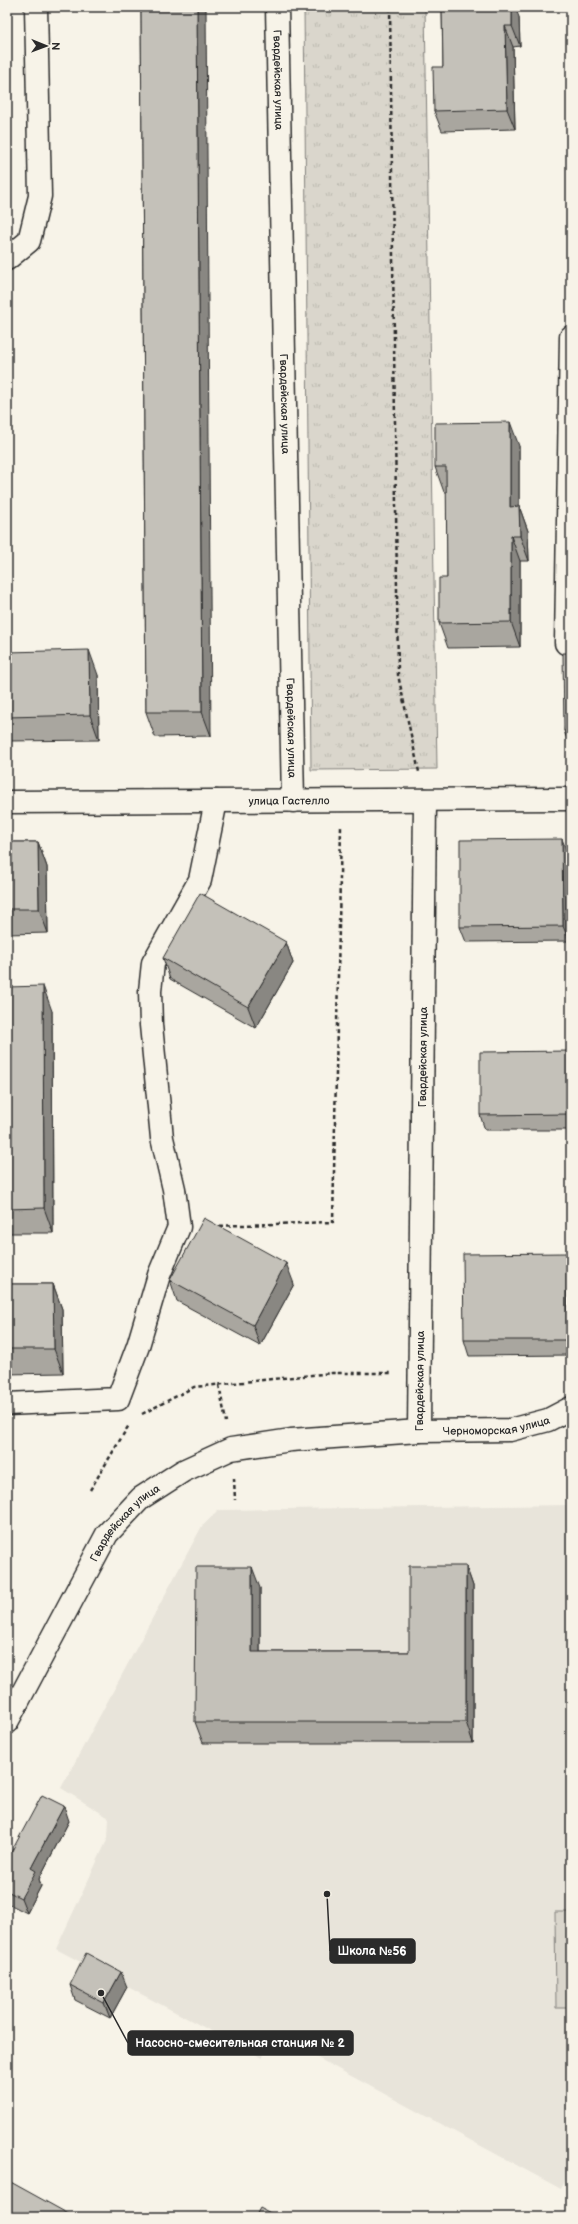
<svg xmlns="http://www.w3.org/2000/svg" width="578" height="2224" viewBox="0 0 578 2224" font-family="'Balsamiq Sans',sans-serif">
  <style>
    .built { fill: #e8e4da }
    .grass { fill: url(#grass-tufts); stroke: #82807c }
    .pitch { fill: #dad6cc; stroke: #82807c }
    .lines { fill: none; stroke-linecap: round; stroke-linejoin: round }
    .minor-casing { stroke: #2b2b2b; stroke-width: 25 }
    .path { stroke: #2b2b2b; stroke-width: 2.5; stroke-dasharray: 4 3; stroke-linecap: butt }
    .minor { stroke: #f7f3e8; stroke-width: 22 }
    .wall { fill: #a9a69f; stroke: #2b2b2b }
    .shaded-wall { fill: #898782; stroke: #2b2b2b }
    .building { fill: #c4c1b9; stroke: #2b2b2b }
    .labels { text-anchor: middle; stroke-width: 4; stroke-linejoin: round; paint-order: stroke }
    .street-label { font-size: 11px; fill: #2b2b2b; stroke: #f7f3e8 }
    .leader { fill: none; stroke: #2b2b2b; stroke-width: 1.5 }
    .callout-dot { fill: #2b2b2b; stroke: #f7f3e8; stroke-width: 1.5 }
    .callout { fill: #2b2b2b; stroke: #2b2b2b; stroke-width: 1.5 }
    .callout-label { font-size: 12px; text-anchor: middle; font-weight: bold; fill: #fff }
  </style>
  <defs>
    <pattern id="grass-tufts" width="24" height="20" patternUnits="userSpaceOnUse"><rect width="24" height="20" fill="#dad6cc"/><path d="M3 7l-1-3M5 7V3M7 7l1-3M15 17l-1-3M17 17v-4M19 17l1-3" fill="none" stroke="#bbb8af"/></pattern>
  </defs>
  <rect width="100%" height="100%" fill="#f7f3e8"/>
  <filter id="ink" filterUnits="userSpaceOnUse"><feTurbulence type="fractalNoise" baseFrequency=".025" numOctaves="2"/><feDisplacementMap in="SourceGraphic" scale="8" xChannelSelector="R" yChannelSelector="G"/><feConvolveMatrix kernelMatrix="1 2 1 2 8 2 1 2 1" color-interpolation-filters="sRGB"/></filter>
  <g filter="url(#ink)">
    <path class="built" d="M571,1505V2170L561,2189L275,2035L262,2058L56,1949L108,1838L109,1818L61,1788L202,1526L218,1510Z"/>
    <path class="grass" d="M304,7H425L437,769L311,770Z"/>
    <path class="pitch" d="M555,1912H571V2008H556Z"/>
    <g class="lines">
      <g class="minor-casing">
        <g id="minor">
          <path id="s1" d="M277,7L293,801"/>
          <path d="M7,259L29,241L40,196L36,7"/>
          <path d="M571,337L566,643H571"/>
          <path id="s2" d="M7,802L571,799"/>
          <path d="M7,1404L118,1399L138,1346L159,1275L179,1227L174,1189L162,1138L151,1025L150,991L153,963L200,880L216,801"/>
          <path id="s3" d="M419,1431L425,800"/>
          <path id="s4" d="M7,1722L107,1534L141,1498L183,1471L231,1449L291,1440L419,1431L510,1430L548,1420L571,1408"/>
        </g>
      </g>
      <g class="path">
        <path d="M390,7L398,675L419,772"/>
        <path d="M213,1226L333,1222L341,827"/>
        <path d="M219,1385L226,1422"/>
        <path d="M142,1414L194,1387L332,1373H391"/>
        <path d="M234,1478L235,1500"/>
        <path d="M90,1490L129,1425"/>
      </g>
      <use href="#minor" class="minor"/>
    </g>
    <g class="wall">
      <path d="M141,7L211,736L155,737L146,712Z"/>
      <path d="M442,7L519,17L520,46L513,47L515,129L442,131L434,111L443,67Z"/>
      <path d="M519,446V506L528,531L529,561H520V647L448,648L439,623L447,578V492H444L435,467Z"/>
      <path d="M7,652L98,675L99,740L7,741Z"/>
      <path d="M571,653V750L564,731Z"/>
      <path d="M7,842H38L47,867L48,933L7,934Z"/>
      <path d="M568,854L569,941L466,942L460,927Z"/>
      <path d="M286,942L293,963L256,1028L170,979L163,958Z"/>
      <path d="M7,987L52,1011L53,1233H7Z"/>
      <path d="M571,1051V1130H485L480,1115Z"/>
      <path d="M571,1264V1355L469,1356L464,1340Z"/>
      <path d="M170,1280L294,1284L260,1346L177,1301Z"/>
      <path d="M7,1284H53L62,1309L63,1373L7,1374Z"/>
      <path d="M466,1566L473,1586V1743H203L195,1722L260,1588V1652H409Z"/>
      <path d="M69,1821L39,1879L41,1886L27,1913L7,1903V1858H8Z"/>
      <path d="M70,1985L127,1987L110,2018L75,2000Z"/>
    </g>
    <g class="shaded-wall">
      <path d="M197,7H206L211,736L202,712Z"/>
      <path d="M512,7H515L519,17L520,46L512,26Z"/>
      <path d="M505,26L513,47L515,129L507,109Z"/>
      <path d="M510,422L519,446V531L510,507Z"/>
      <path d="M519,506L528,531L529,561L520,536Z"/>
      <path d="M511,536L520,561V647L511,622Z"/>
      <path d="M89,650L98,675L99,740L90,715Z"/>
      <path d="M562,839L568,854L569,941L563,926Z"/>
      <path d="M38,842L47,867L48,933L39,909Z"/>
      <path d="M286,942L293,963L256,1028L248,1007Z"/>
      <path d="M43,986L52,1011L53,1233L44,1208Z"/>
      <path d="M567,1253L571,1264V1350L567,1340Z"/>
      <path d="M286,1263L294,1284L260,1346L253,1325Z"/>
      <path d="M53,1284L62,1309L63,1373L54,1349Z"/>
      <path d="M466,1566L473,1586V1743L466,1722Z"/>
      <path d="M252,1567L260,1588V1673L252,1652Z"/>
      <path d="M64,1806L69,1821L39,1879L41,1886L27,1913L21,1898L31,1868Z"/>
      <path d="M121,1972L127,1987L110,2018L104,2003Z"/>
    </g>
    <g class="building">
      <path d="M141,7H197L202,712H146Z"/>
      <path d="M442,7H512V26H505L507,109L434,111L433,67H443Z"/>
      <path d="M510,422V507L519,506L520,536H511V622L439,623V578H447L446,467H435V423Z"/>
      <path d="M89,650L90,715L7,717V652Z"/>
      <path d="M563,653H571V731H564Z"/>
      <path d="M562,839L563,926L460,927V840Z"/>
      <path d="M7,842H38L39,909H7Z"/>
      <path d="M200,893L286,942L248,1007L163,958Z"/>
      <path d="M43,986L44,1208L7,1209V987Z"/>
      <path d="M571,1051V1114L480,1115V1052Z"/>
      <path d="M204,1218L286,1263L253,1325L170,1280Z"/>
      <path d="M567,1253V1340H464L463,1254Z"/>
      <path d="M7,1284H53L54,1349H7Z"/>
      <path d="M409,1566H466V1722H195L196,1567H252V1652H409Z"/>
      <path d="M42,1795L64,1806L31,1868L36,1871L21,1898L7,1891V1858H8Z"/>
      <path d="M86,1953L121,1972L104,2003L70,1985Z"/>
      <path d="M7,2180L74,2217H7Z"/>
      <path d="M260,2208L277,2217H255Z"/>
      <path d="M571,2211V2217H568Z"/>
    </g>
  </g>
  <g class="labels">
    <g class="street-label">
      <text dy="4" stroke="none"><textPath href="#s1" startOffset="73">Гвардейская улица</textPath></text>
      <text dy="4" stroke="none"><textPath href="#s1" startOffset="397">Гвардейская улица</textPath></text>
      <text dy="4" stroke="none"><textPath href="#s1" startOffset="721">Гвардейская улица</textPath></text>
      <text dy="4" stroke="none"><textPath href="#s2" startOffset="282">улица Гастелло</textPath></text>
      <text dy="4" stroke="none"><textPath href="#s3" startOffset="374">Гвардейская улица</textPath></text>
      <text dy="4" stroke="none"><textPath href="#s3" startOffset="50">Гвардейская улица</textPath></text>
      <text dy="4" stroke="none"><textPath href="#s4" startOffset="632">Черноморская улица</textPath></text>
      <text dy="4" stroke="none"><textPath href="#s4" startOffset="233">Гвардейская улица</textPath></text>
    </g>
  </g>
  <path class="leader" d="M327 1894L330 1951M101 1993L128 2043"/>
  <g class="callout-dot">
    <circle cx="327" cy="1894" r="4"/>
    <circle cx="101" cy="1993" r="4"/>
  </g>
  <g class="callout">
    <rect x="330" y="1939" width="85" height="24" rx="4"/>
    <rect x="128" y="2031" width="225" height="24" rx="4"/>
  </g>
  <g class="callout-label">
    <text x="372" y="1955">Школа №56</text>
    <text x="240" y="2047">Насосно-смесительная станция № 2</text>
  </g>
  <rect width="578" height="2224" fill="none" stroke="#f7f3e8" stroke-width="24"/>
  <rect x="12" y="12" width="554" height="2200" fill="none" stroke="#2b2b2b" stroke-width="1.5" filter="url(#ink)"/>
  <g transform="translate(46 46) rotate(91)" stroke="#f7f3e8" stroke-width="3" paint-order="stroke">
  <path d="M0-3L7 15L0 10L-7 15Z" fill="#2b2b2b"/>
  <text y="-6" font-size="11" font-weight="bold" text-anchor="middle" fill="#2b2b2b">N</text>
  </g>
</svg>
